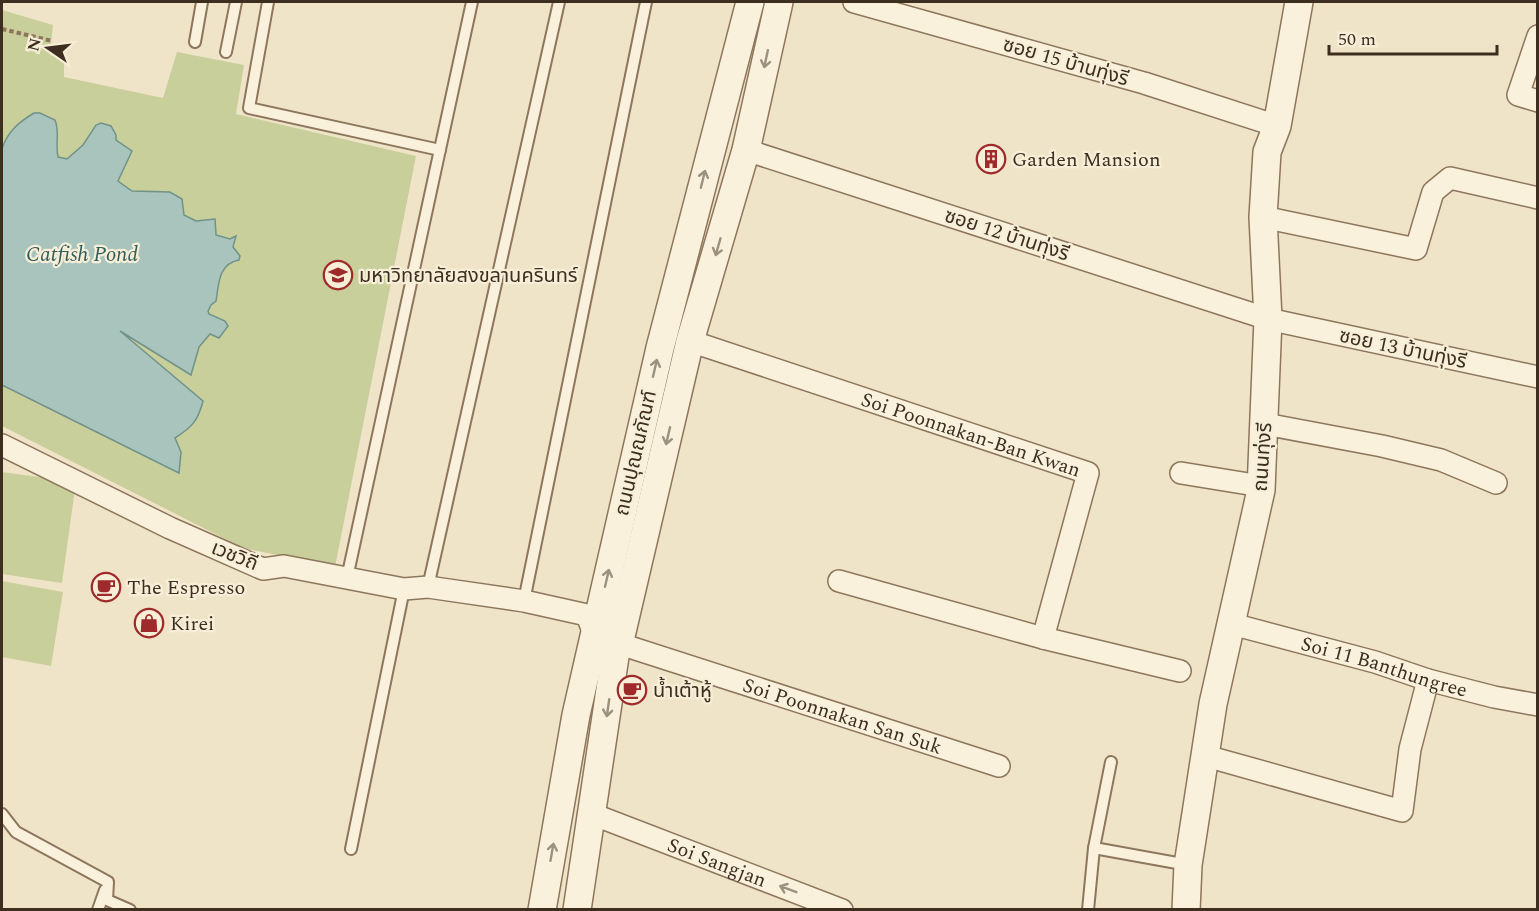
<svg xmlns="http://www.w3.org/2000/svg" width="1539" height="911" viewBox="0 0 1539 911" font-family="Spectral,'Noto Sans Thai',serif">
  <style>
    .green { fill: #c9cf9b }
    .water { fill: #a9c4bc; stroke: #6f938a; stroke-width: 1.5 }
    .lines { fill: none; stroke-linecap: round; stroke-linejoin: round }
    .service-casing { stroke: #8d765c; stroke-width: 14 }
    .minor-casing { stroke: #8d765c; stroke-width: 24 }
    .tertiary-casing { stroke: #8d765c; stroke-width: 30 }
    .path { stroke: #8d765c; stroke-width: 4; stroke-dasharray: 4.5 3; stroke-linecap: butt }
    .service { stroke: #faf1dc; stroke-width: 10 }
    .minor { stroke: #faf1dc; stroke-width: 21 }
    .tertiary { stroke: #faf1dc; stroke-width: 27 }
    .oneway { stroke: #9c907e }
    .labels { text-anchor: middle; stroke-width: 4.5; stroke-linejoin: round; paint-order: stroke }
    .street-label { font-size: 20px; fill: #3d2e20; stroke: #f7eed8 }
    .poi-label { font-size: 20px; fill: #3d2e20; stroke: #f7eed8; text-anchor: start }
    .water-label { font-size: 21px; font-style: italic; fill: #2f5d5a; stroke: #f7eed8 }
  </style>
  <rect width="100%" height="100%" fill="#f0e4c8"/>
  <g class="green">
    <path d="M2,10L53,25L50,55L64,58V77L163,98L177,52L244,65L236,114L416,156L335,567L243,548L2,426Z"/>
    <path d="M2,472L76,482L62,583L2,574Z"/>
    <path d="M2,581L63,592L51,666L2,657Z"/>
  </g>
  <path class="water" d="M34,113H40L55,120C60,132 55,143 58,157L67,159L83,145L96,125L101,123L111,126L116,135V140L132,151L118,181L132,191L170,192L182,199L184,215L196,221L215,219L216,235L230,239L236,236L233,247L240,256L239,260C218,264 219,284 216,301L211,305L208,311L209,314L225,321L228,326L219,338L210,334L199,347L191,375L120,331L203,401C198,421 192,427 175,438L181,452L179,473L2,385V149C7,132 19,122 34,113Z"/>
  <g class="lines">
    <g class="service-casing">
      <g id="service">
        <path d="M268,2L249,108L440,150"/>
        <path d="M195,42L202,2"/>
        <path d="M226,52L236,2"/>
        <path d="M347,578L472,2"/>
        <path d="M428,587L559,2"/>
        <path d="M524,601L646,2"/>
        <path d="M2,814L16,832L108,882L107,900L130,910"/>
        <path d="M1094,848L1188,865"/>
        <path d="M351,849L404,589"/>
        <path d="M98,910L105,890"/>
        <path d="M1088,910L1094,848L1111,762"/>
      </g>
    </g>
    <g class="minor-casing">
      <g id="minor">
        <path d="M854,2L1144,83L1277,126"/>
        <path d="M1538,36L1518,95L1538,101"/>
        <path d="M746,150L1268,319L1538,377"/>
        <path d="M1263,217L1416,249L1433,192L1450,178L1538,198"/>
        <path id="s1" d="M690,341L1088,473L1043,638"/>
        <path d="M1265,424L1382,446L1441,460L1496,483"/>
        <path d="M2,445L170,528L263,569L284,566L404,589L428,587L524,601L587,615L594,634"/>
        <path d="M1181,473L1261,486"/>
        <path d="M839,581L1043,638L1180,671"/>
        <path id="s2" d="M1232,624L1375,662L1428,680L1494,697L1538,705"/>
        <path id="s3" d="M617,643L999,766"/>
        <path d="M1206,756L1402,811L1410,749L1428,680"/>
        <path id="s4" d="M592,814L842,910"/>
      </g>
    </g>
    <g class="tertiary-casing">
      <g id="tertiary">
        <path d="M542,910L576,715L660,348L750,2"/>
        <path d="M577,910L617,643L621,636L690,341L746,150L779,2"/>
        <path d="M1186,910L1188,865L1213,704L1261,490L1268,319L1263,217L1267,152L1277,126L1299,2"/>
      </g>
    </g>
    <path class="path" d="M2,29L52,41"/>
    <use href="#service" class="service"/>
    <use href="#minor" class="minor"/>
    <use href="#tertiary" class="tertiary"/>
  </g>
  <defs><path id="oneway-shaft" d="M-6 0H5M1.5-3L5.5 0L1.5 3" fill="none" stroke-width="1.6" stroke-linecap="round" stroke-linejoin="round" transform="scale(1.5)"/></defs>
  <g class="oneway">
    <use href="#oneway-shaft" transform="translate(766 59) rotate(102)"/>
    <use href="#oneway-shaft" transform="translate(703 179) rotate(-76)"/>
    <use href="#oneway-shaft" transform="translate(718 247) rotate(106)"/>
    <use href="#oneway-shaft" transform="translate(655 368) rotate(-77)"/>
    <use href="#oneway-shaft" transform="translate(668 436) rotate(103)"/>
    <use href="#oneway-shaft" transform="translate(607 578) rotate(-77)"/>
    <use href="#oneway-shaft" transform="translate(608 708) rotate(98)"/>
    <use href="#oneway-shaft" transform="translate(552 852) rotate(-80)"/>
    <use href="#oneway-shaft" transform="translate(788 889) rotate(-159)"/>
  </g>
  <defs>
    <g id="building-ring" transform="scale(1.5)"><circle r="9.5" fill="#f7eed8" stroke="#9e2a2b" stroke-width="1.5"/><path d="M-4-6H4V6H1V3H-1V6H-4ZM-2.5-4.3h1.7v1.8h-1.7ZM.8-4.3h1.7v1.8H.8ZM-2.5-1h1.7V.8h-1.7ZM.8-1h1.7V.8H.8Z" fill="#9e2a2b"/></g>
    <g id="university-ring" transform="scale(1.5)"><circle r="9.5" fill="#f7eed8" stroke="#9e2a2b" stroke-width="1.5"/><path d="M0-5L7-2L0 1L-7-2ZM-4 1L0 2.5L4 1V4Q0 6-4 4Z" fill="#9e2a2b"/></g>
    <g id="cafe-ring" transform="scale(1.5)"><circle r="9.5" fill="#f7eed8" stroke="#9e2a2b" stroke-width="1.5"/><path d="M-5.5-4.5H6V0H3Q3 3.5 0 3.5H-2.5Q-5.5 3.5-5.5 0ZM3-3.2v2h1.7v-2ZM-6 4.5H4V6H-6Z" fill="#9e2a2b"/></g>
    <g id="shop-ring" transform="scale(1.5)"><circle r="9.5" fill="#f7eed8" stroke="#9e2a2b" stroke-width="1.5"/><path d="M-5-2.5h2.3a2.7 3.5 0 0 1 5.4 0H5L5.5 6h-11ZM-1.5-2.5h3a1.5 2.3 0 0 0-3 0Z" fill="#9e2a2b"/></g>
  </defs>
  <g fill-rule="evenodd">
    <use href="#building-ring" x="991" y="159"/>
    <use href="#university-ring" x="338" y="275"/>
    <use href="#cafe-ring" x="106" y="587"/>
    <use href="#shop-ring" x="149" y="623"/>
    <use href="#cafe-ring" x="632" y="690"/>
  </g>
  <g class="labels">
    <g class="street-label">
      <text transform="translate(1066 61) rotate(16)" y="7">ซอย 15 บ้านทุ่งรี</text>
      <text transform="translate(1007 234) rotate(18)" y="7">ซอย 12 บ้านทุ่งรี</text>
      <text transform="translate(1403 348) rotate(12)" y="7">ซอย 13 บ้านทุ่งรี</text>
      <text dy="7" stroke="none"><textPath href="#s1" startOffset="296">Soi Poonnakan-Ban Kwan</textPath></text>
      <text transform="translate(635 453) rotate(-77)" y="7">ถนนปุณณกัณฑ์</text>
      <text transform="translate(1262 457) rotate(-86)" y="7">ถนนทุ่งรี</text>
      <text transform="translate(235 555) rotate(22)" y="7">เวชวิถี</text>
      <text dy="7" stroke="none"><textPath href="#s2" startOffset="158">Soi 11 Banthungree</textPath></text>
      <text dy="7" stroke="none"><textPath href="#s3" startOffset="237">Soi Poonnakan San Suk</textPath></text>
      <text dy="7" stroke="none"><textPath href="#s4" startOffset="134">Soi Sangjan</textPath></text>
    </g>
    <g class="poi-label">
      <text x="1012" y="166">Garden Mansion</text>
      <text x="359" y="282">มหาวิทยาลัยสงขลานครินทร์</text>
      <text x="127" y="594">The Espresso</text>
      <text x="170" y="630">Kirei</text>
      <text x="653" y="697">น้ำเต้าหู้</text>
    </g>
    <g class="water-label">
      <text x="82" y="261">Catfish Pond</text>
    </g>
  </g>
  <rect width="1539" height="911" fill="none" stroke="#3d2e20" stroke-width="6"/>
  <g transform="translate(48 48) rotate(284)" stroke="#f7eed8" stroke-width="4.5" paint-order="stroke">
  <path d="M0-4.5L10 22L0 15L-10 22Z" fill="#3d2e20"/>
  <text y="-9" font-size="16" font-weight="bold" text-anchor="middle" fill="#3d2e20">N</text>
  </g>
  <path d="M1329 45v9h168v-9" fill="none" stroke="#3d2e20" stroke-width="3"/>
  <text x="1338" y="45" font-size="18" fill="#3d2e20" stroke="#f7eed8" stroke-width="4.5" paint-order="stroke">50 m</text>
</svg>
